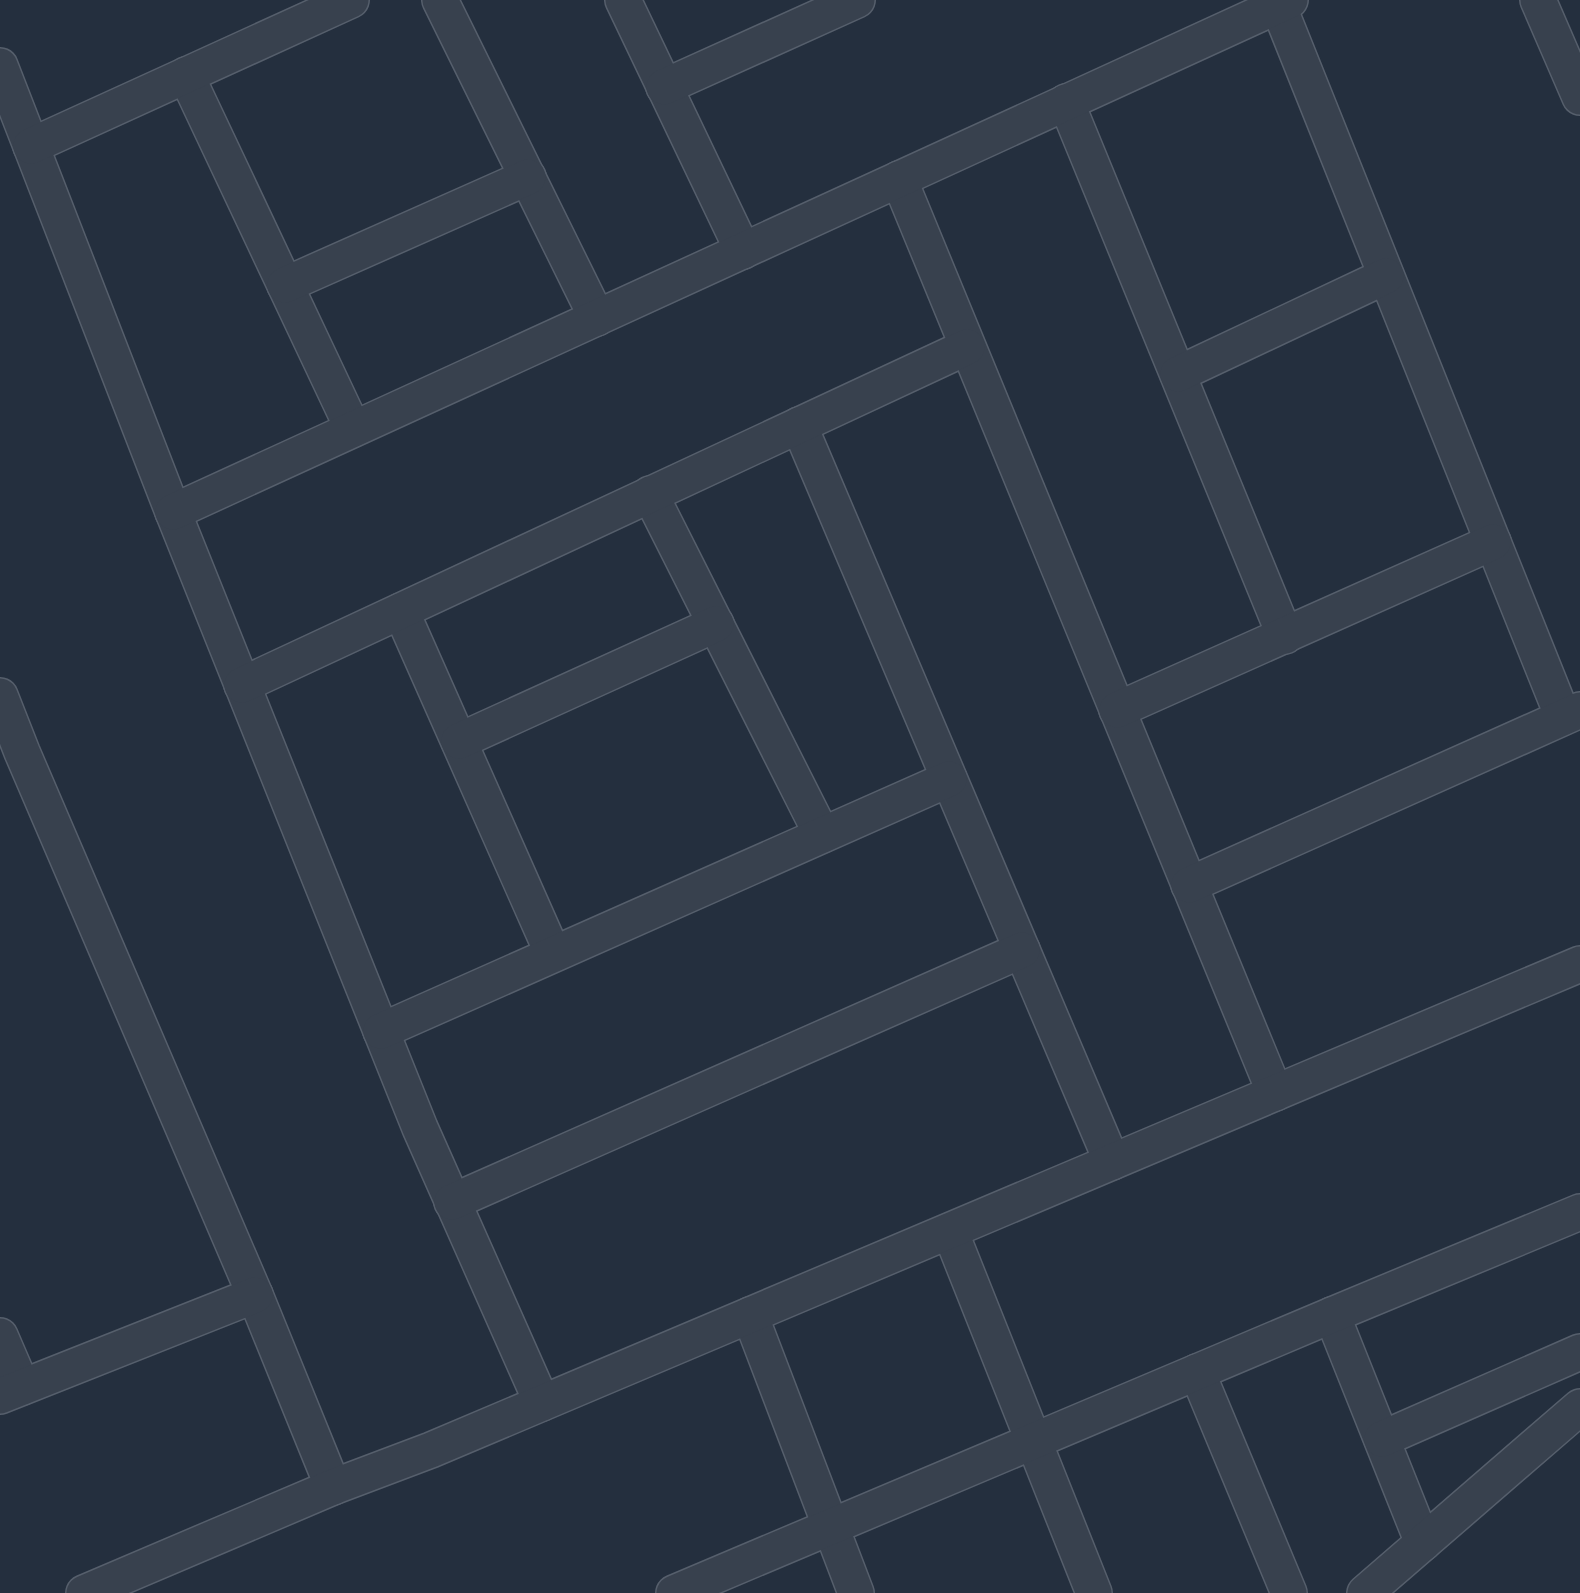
<svg xmlns="http://www.w3.org/2000/svg" width="1580" height="1593" viewBox="0 0 1580 1593" font-family="Commissioner,sans-serif">
  <style>
    .lines { fill: none; stroke-linecap: round; stroke-linejoin: round }
    .minor-casing { stroke: #565f6c; stroke-width: 38 }
    .minor { stroke: #38414e; stroke-width: 35 }
  </style>
  <rect width="100%" height="100%" fill="#242f3e"/>
  <g class="lines">
    <g class="minor-casing">
      <g id="minor">
        <path d="M440,0L597,318"/>
        <path d="M623,0L743,251"/>
        <path d="M1538,0L1580,97"/>
        <path d="M1278,5L1563,717"/>
        <path d="M0,66L173,512L420,1128L542,1403"/>
        <path d="M186,75L353,429"/>
        <path d="M664,87L857,0"/>
        <path d="M1066,102L1285,636"/>
        <path d="M31,146L351,0"/>
        <path d="M899,179L1275,1093"/>
        <path d="M285,285L528,177"/>
        <path d="M1178,374L1386,276"/>
        <path d="M799,425L1112,1162"/>
        <path d="M650,494L822,835"/>
        <path d="M173,512L1290,0"/>
        <path d="M401,611L553,954"/>
        <path d="M242,685L967,347"/>
        <path d="M0,696L22,752L255,1295L333,1487"/>
        <path d="M1117,710L1493,542"/>
        <path d="M459,741L716,624"/>
        <path d="M1189,885L1580,710"/>
        <path d="M381,1031L949,779"/>
        <path d="M452,1202L1022,950"/>
        <path d="M950,1231L1094,1593"/>
        <path d="M750,1315L856,1593"/>
        <path d="M1332,1315L1423,1543"/>
        <path d="M0,1336L22,1387"/>
        <path d="M1197,1372L1289,1593"/>
        <path d="M0,1396L255,1295"/>
        <path d="M1382,1439L1580,1352"/>
        <path d="M84,1593L333,1487L431,1450L1580,964"/>
        <path d="M674,1593L1332,1315L1580,1212"/>
        <path d="M1365,1593L1580,1407"/>
      </g>
    </g>
    <use href="#minor" class="minor"/>
  </g>
</svg>
